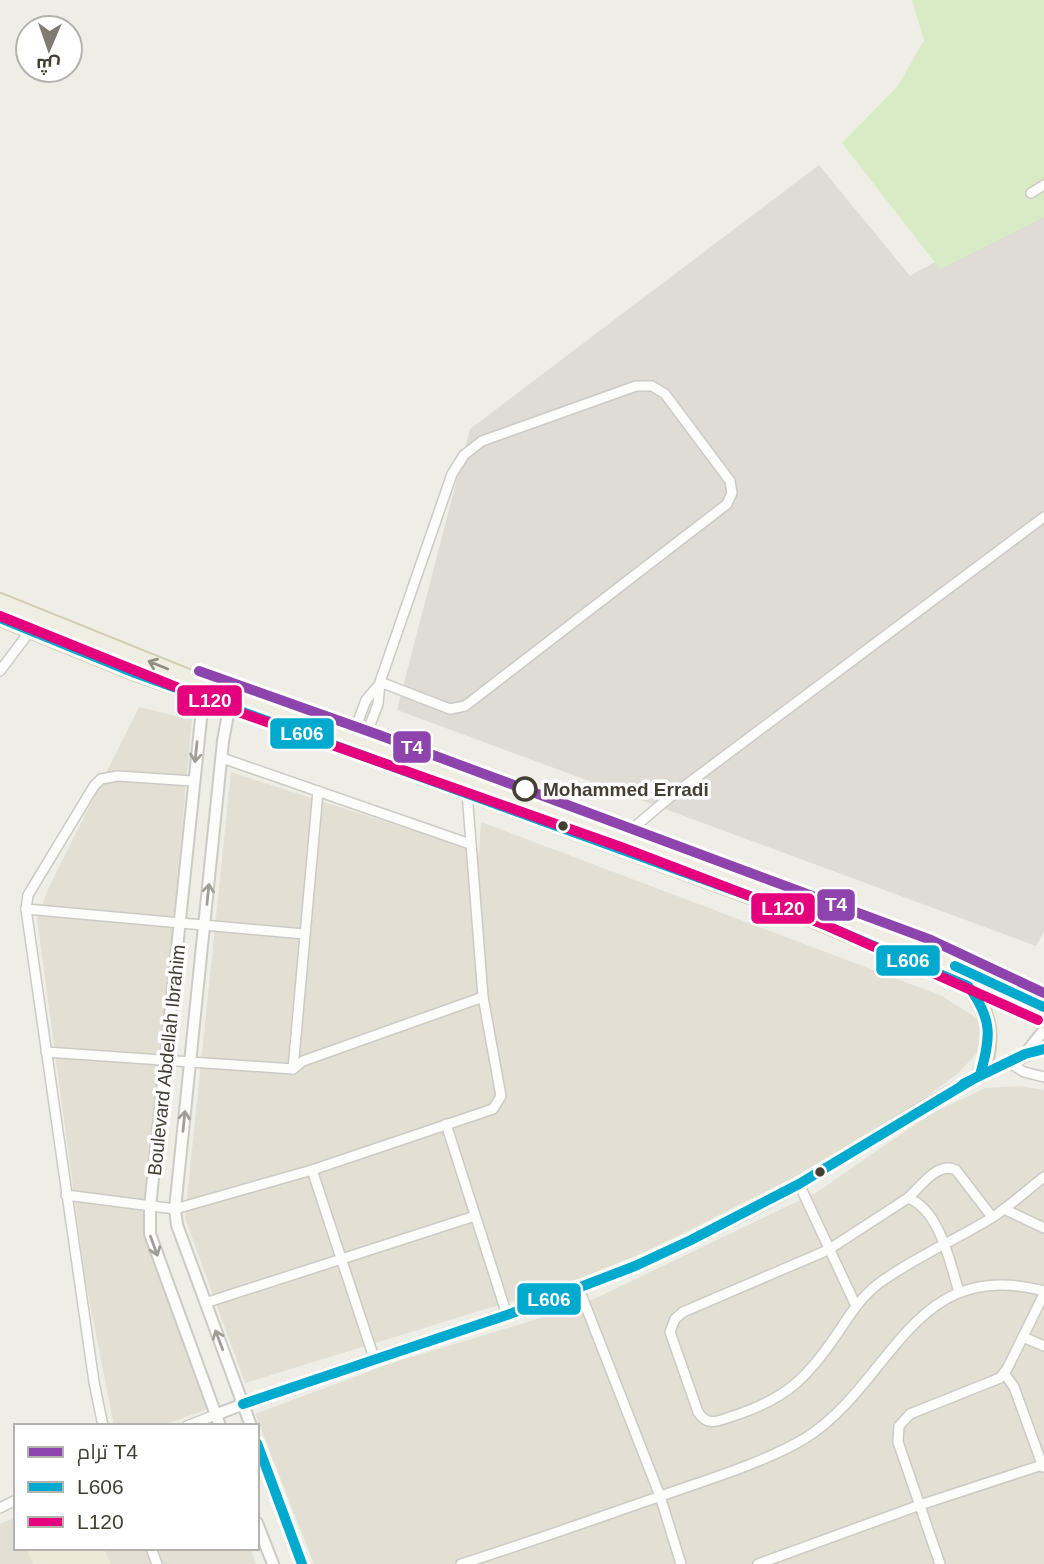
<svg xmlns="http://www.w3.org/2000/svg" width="1044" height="1564" viewBox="0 0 1044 1564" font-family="Helvetica,Cairo,sans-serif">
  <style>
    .residential { fill: #e3dfd3 }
    .industrial { fill: #dedcd4 }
    .education { fill: #ede9d8 }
    .green { fill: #d9ebc4 }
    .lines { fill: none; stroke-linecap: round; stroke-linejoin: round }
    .minor-casing { stroke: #cccac4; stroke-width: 12 }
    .tertiary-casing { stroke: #cccac4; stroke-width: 14 }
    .primary-casing { stroke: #d2cbb2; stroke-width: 18 }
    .minor { stroke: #fcfcfb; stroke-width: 9 }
    .tertiary { stroke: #fcfcfb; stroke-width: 10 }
    .primary { stroke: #f0ede2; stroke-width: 14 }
    .bus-1-casing { stroke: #fff; stroke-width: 16 }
    .bus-2-casing { stroke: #fff; stroke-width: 16 }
    .bus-1 { stroke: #00a9ce; stroke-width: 10 }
    .bus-2 { stroke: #e5007d; stroke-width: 10 }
    .tram-1-casing { stroke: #fff; stroke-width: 16 }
    .tram-1 { stroke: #8e44ad; stroke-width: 10 }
    .oneway { stroke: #918d82 }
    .oneway2 { stroke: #a09e97 }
    .stop-dot { fill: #fff; stroke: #443f33; stroke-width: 3.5 }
    .bus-dot { fill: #443f33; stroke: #fff; stroke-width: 2.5 }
    .labels { text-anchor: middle; stroke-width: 7; stroke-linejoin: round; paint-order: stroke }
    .stop-label { font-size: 19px; font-weight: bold; fill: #443f33; stroke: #fff; text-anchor: start }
    .street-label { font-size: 19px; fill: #443f33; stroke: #fff }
    .line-badge { stroke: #fff; stroke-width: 2.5 }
    .badge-label { font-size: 19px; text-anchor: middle; font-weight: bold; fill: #fff }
  </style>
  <rect width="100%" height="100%" fill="#eeede6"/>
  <g class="residential">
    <path d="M139,707L192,720L144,1234L207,1409L162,1426H114L86,1284L37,919L49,887Z"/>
    <path d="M231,772L479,852L481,822L942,996L978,1019L981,1029L978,1052L956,1075L885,1126L789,1180L652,1249L564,1285L245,1383L185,1218Z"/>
    <path d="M1020,1086L1044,1090V1564H314L255,1414L392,1363L534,1320L594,1299L817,1192L929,1115L985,1088Z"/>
    <path d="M16,1517V1548H250L256,1564H0V1524Z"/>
  </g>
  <path class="industrial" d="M819,165L910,276L1044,202V931L1036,946L397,710L470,429Z"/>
  <path class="education" d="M26,1548H104L111,1564H33Z"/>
  <path class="green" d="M912,0H1044V217L940,269L842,143L898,86L924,40Z"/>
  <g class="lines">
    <g class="minor-casing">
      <g id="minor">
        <path d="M1031,193L1044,185"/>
        <path d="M0,671L30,631"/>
        <path d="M351,740L366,700L378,686"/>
        <path d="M362,746L378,704L380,682L452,474L464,455L482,441L636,386H652L665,394L730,481L732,493L727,504L465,706L450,709L380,682"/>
        <path d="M222,758L470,844"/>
        <path d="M625,835L670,797L1044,517"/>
        <path d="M26,909L304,934"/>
        <path d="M46,1052L293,1069L303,1061L483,997"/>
        <path d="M1008,1062L1024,1072L1044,1077"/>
        <path d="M293,1069L318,791"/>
        <path d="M446,1124L507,1315"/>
        <path d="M312,1170L374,1358"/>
        <path d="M799,1184L856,1306"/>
        <path d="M66,1195L175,1209L312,1170L493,1109L501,1096L483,997L467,792"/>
        <path d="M908,1198C921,1186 938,1161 956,1170L992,1217"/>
        <path d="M1004,1209L1044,1228"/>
        <path d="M579,1289L660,1496L681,1564"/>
        <path d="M959,1292C950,1263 940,1210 908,1198L828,1250L683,1312L675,1319L670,1332L698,1412C707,1426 716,1422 730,1417C784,1400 806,1380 837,1334C849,1316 860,1298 878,1284C913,1258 956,1240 993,1217C1011,1205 1027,1190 1044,1177"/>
        <path d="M205,1303L475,1216"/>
        <path d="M1023,1337L1044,1346"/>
        <path d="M1004,1373L1014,1387L1043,1467"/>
        <path d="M103,1426L94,1382L26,909L28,895L94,786L101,779L118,776L193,781"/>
        <path d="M187,1426L215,1415"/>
        <path d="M0,1508L16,1500"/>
        <path d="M151,1548L157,1564"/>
        <path d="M461,1564C528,1543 594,1519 661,1496C706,1480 763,1463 804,1439C893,1384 911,1255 1044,1291"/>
        <path d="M758,1564L920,1505L1042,1465"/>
        <path d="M940,1564L898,1442L899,1426L910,1414L1000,1378L1007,1369L1044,1294"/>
      </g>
    </g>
    <g class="tertiary-casing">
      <g id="tertiary">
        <path d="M204,690L150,1207V1234L220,1426"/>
        <path d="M233,700L228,714L223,741L175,1209L177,1225L251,1426"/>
        <path d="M1025,1054L1044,1030"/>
        <path d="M215,1415C373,1353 539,1313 692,1240C737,1218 784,1195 827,1168C897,1124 965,1075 1044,1049"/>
        <path d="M257,1442L302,1564"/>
        <path d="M257,1523L273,1564"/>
      </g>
    </g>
    <g class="primary-casing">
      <g id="primary">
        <path d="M0,601L238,697L626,834L828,911L1044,1007"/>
        <path d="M0,618L135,673L231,706L799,914L937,972L1044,1022"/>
        <path d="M969,987C991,1013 994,1044 980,1075"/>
      </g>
    </g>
    <use href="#minor" class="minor"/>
    <use href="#tertiary" class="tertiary"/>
    <use href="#primary" class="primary"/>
    <g class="bus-1-casing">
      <g id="bus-1">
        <path d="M0,618L135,673L799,914L968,986C993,1019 991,1037 980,1075L799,1184L691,1240L635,1266L507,1315L243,1404"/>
        <path d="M955,966L1044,1007"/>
        <path d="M963,1084L1025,1054L1044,1049"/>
        <path d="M257,1443L302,1564"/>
      </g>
    </g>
    <g class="bus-2-casing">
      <path id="bus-2" d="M0,616L233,710L621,847L823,924L1038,1020"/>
    </g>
    <use href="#bus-1" class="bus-1"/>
    <use href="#bus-2" class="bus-2"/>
    <g class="tram-1-casing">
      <path id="tram-1" d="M199,671L379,735L931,940L1044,993"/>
    </g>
    <use href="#tram-1" class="tram-1"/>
  </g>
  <defs><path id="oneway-shaft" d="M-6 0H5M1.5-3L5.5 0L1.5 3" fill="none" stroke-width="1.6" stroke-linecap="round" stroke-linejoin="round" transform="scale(1.75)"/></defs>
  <use class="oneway" href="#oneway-shaft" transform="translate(158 665) rotate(-158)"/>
  <g class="oneway2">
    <use href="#oneway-shaft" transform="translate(196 752) rotate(96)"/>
    <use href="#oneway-shaft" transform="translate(208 894) rotate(-84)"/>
    <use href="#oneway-shaft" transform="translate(184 1121) rotate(-84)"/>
    <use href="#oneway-shaft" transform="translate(154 1246) rotate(70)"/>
    <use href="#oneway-shaft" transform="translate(219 1340) rotate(-111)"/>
  </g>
  <circle class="stop-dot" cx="525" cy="789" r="11"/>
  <g class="bus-dot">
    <circle cx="563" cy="826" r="6"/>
    <circle cx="820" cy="1172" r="6"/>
  </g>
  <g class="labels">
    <g class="stop-label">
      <text x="543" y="796">Mohammed Erradi</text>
    </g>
    <g class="street-label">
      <text transform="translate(166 1060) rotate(-84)" y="7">Boulevard Abdellah Ibrahim</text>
    </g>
  </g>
  <g class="line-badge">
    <rect x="176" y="684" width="67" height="33" rx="7" fill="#e5007d"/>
    <rect x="269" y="717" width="66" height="33" rx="7" fill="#00a9ce"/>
    <rect x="392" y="730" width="40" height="34" rx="7" fill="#8e44ad"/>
    <rect x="816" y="888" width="40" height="34" rx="7" fill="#8e44ad"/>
    <rect x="750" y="892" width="66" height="33" rx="7" fill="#e5007d"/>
    <rect x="875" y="944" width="66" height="33" rx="7" fill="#00a9ce"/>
    <rect x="516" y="1282" width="66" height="34" rx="7" fill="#00a9ce"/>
  </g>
  <g class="badge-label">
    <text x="210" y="707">L120</text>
    <text x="302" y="740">L606</text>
    <text x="412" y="754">T4</text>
    <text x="836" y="911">T4</text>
    <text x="783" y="915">L120</text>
    <text x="908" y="967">L606</text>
    <text x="549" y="1306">L606</text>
  </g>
  <rect x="14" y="1424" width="245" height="126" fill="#ffffff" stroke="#b4b2ad" stroke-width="2"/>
  <rect x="28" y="1447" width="35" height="10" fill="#8e44ad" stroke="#b4b2ad" stroke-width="2"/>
  <text x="77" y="1459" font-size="21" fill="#443f33">ترام T4</text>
  <rect x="28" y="1482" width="35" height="10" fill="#00a9ce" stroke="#b4b2ad" stroke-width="2"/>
  <text x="77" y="1494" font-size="21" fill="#443f33">L606</text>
  <rect x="28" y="1517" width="35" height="10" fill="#e5007d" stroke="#b4b2ad" stroke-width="2"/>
  <text x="77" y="1529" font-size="21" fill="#443f33">L120</text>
  <g transform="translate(49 49) rotate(182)"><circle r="33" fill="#ffffff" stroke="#b4b2ad" stroke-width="2"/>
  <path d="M0-5L12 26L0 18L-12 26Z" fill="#807c72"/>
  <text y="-10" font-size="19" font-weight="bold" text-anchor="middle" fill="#443f33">ش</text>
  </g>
</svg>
